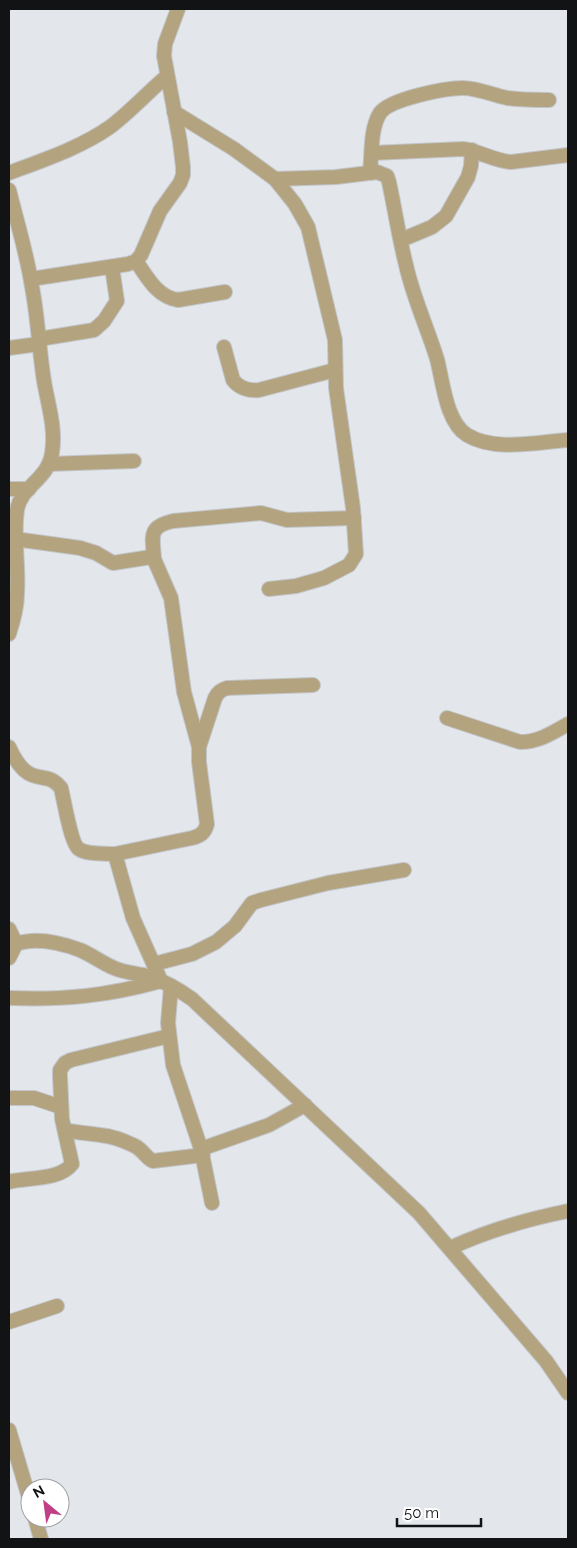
<svg xmlns="http://www.w3.org/2000/svg" width="577" height="1548" viewBox="0 0 577 1548" font-family="Raleway,sans-serif">
  <style>
    .lines { fill: none; stroke-linecap: round; stroke-linejoin: round }
    .minor-casing { stroke: #c2c5c9; stroke-width: 16 }
    .minor { stroke: #b4a37f; stroke-width: 14 }
  </style>
  <rect width="100%" height="100%" fill="#e3e7eb"/>
  <g class="lines">
    <g class="minor-casing">
      <g id="minor">
        <path d="M174,112L234,149L275,179L295,204L308,227L335,340L336,388L353,508L356,554L349,565L324,578L296,586L269,589"/>
        <path d="M372,153L463,149C480,151 494,161 511,162L568,155"/>
        <path d="M9,173C43,160 80,148 110,127C130,112 148,92 167,76"/>
        <path d="M370,173C372,154 370,129 380,113C390,99 445,88 463,88C477,88 493,95 507,98C521,100 535,100 549,100"/>
        <path d="M275,179L336,177L377,172L387,176L389,182C395,210 399,238 406,265C413,297 427,327 437,359C443,382 446,422 467,435C495,452 537,442 568,440"/>
        <path d="M9,190C17,222 27,254 32,287C38,318 39,350 44,381C48,405 56,428 52,453C48,480 21,486 17,510C13,538 19,566 17,594C17,607 13,622 9,634"/>
        <path d="M401,240L432,227L446,216L468,177L471,166L472,150"/>
        <path d="M136,261C147,277 157,297 178,300L225,292"/>
        <path d="M31,279L128,264L136,261L141,255L160,211L180,183L183,175V167L180,142L164,56L165,44L178,9"/>
        <path d="M39,339L94,330L104,321L117,301L112,267"/>
        <path d="M224,347L233,380C239,388 249,391 259,390L335,370"/>
        <path d="M9,348L39,344"/>
        <path d="M49,464L134,461"/>
        <path d="M9,489H29"/>
        <path d="M15,539L80,548L96,553L113,563L151,557L154,559L171,598L184,692L199,747V762L207,824C205,833 200,836 192,838L115,854"/>
        <path d="M154,559C153,537 147,527 173,521L261,513L287,520L354,518"/>
        <path d="M447,718L520,742C539,742 552,733 568,724"/>
        <path d="M9,747C14,758 21,771 32,775C45,780 50,775 61,788C64,800 71,844 79,849C87,855 105,853 115,854L133,918L161,981C107,996 64,1000 9,998"/>
        <path d="M199,747L215,698C218,692 221,690 227,688L313,685"/>
        <path d="M9,929L16,944"/>
        <path d="M9,958L16,944C36,937 61,943 80,950C92,955 102,963 114,968C125,973 136,973 148,976C164,981 178,989 192,999L419,1213L546,1361L568,1393"/>
        <path d="M154,964L192,954L216,942L235,926L252,903L261,900L328,883L404,870"/>
        <path d="M171,986L168,1023L173,1065L201,1149L212,1203"/>
        <path d="M9,1098H34L61,1107"/>
        <path d="M65,1130C77,1133 88,1133 100,1135C111,1136 125,1141 135,1146C143,1150 146,1158 153,1161L203,1155"/>
        <path d="M201,1149L269,1125L305,1105"/>
        <path d="M9,1182C27,1177 59,1181 72,1164L62,1119L60,1076V1070L65,1063L71,1060L169,1036"/>
        <path d="M450,1248C487,1231 528,1219 568,1211"/>
        <path d="M9,1322L57,1306"/>
        <path d="M9,1430L30,1501"/>
        <path d="M35,1518L41,1539"/>
      </g>
    </g>
    <use href="#minor" class="minor"/>
  </g>
  <rect width="577" height="1548" fill="none" stroke="#121315" stroke-width="20"/>
  <g transform="translate(45 1503) rotate(331)"><circle r="24" fill="#ffffff" stroke="#a0a1a1"/>
  <path d="M0-4L9 19L0 12L-9 19Z" fill="#c03f87"/>
  <text y="-8" font-size="14" font-weight="bold" text-anchor="middle" fill="#121315">N</text>
  </g>
  <path d="M397 1518v8h84v-8" fill="none" stroke="#121315" stroke-width="2.5"/>
  <text x="404" y="1518" font-size="15" fill="#121315" stroke="#ffffff" stroke-width="4" paint-order="stroke">50 m</text>
</svg>
